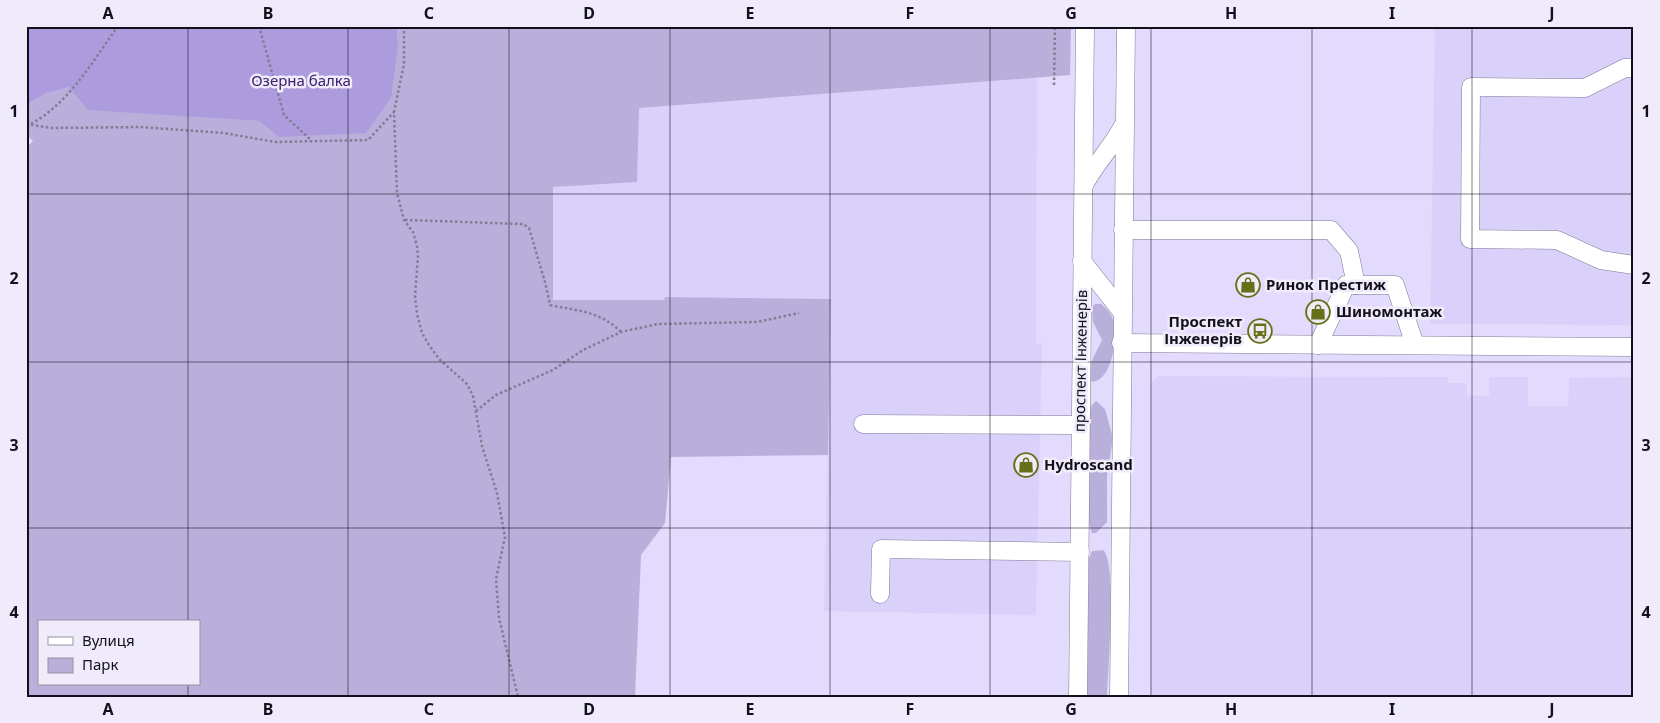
<svg xmlns="http://www.w3.org/2000/svg" width="1660" height="723" viewBox="0 0 1660 723" font-family="'Noto Sans',sans-serif">
  <style>
    .built { fill: #dad1fb }
    .green { fill: #b9afdb; fill-rule: evenodd }
    .forest { fill: #ac9bdd }
    .lines { fill: none; stroke-linecap: round; stroke-linejoin: round }
    .minor-casing { stroke: #807998; stroke-width: 19 }
    .path { stroke: #827c94; stroke-width: 2.5; stroke-dasharray: 2.5 2.5; stroke-linecap: butt }
    .minor { stroke: #fff; stroke-width: 18 }
    .grid { fill: none; stroke: #13101b; stroke-width: 1; stroke-opacity: 0.55 }
    .labels { text-anchor: middle; stroke-width: 5; stroke-linejoin: round; paint-order: stroke }
    .park-label { font-size: 15px; fill: #3c206c; stroke: #efebfa }
    .poi-label { font-size: 15px; font-weight: bold; fill: #13101b; stroke: #efebfa; text-anchor: start }
    .street-label { font-size: 15px; fill: #13101b; stroke: #efebfa }
    .neatline { fill: none; stroke: #13101b; stroke-width: 2 }
    .grid-label { font-size: 16px; text-anchor: middle; font-weight: bold; fill: #13101b }
  </style>
  <rect width="100%" height="100%" fill="#e3dbfe"/>
  <g class="built">
    <path d="M1435,26H1634V325L1430,324Z"/>
    <path d="M1037,77L1036,343L1042,344L1036,615L824,611L831,299L666,297L664,300L553,301V186L561,187L639,108Z"/>
    <path d="M1158,376L1448,377V383H1467V395L1489,396V377H1528V406H1568L1569,378L1634,377V697H1150V384Z"/>
  </g>
  <g class="green">
    <path d="M397,26H1071L1070,75L639,108L637,182L553,187V300H664L665,297L831,299L828,455L671,457L665,523L641,555L635,697H26V148L33,141L26,134V105L45,94L69,87L197,116L259,121L278,137L398,46ZM39,622H199V684H39Z"/>
    <path d="M1095,304H1101C1107,309 1111,313 1113,320C1118,336 1113,380 1092,382C1084,369 1097,352 1102,340L1093,322L1092,308Z"/>
    <path d="M1096,401L1105,409L1113,438L1107,477V522L1096,533H1092L1089,524L1088,433L1091,406Z"/>
    <path d="M1103,550C1117,559 1108,675 1107,697H1087L1089,558L1092,551Z"/>
  </g>
  <path class="forest" d="M26,26H397L398,46L391,98L366,133L278,137L259,121L88,110L69,87L45,94L26,105Z"/>
  <g class="lines">
    <g class="minor-casing">
      <g id="minor">
        <path d="M1634,68H1625L1585,88L1471,87L1470,239L1557,240L1601,260L1634,265"/>
        <path d="M1084,185C1095,164 1112,147 1123,126"/>
        <path d="M1123,230H1331L1349,251L1356,285"/>
        <path d="M1082,261L1122,312"/>
        <path d="M1121,343L1634,347"/>
        <path d="M1318,345L1346,285H1395L1415,345"/>
        <path d="M863,424L1080,425"/>
        <path d="M880,594L881,549L1080,552"/>
        <path d="M1078,697L1085,26"/>
        <path d="M1119,697L1126,26"/>
      </g>
    </g>
    <g class="path">
      <path d="M259,26L284,115L312,141"/>
      <path d="M404,26V64L394,112L397,193L404,220L413,232L417,246L418,257L415,296L417,314L422,333L429,345L439,359L467,384L473,396L482,446L497,493L505,537L496,579L499,618L518,697"/>
      <path d="M1054,85L1055,26"/>
      <path d="M26,124L52,128L140,127L224,133L275,142L368,140L394,112"/>
      <path d="M31,124C69,103 93,61 118,26"/>
      <path d="M405,220L523,224L529,228L545,282L550,305C578,311 600,311 621,332"/>
      <path d="M476,411L496,395L553,370L583,350L621,332L658,324L757,322L799,313"/>
    </g>
    <use href="#minor" class="minor"/>
  </g>
  <path class="grid" d="M188,26V622M348,26V697M509,26V697M670,26V697M830,26V697M990,26V697M1151,26V697M1312,26V697M1472,26V697M26,194H1634M26,362H1634M26,528H1634M188,684V697"/>
  <defs>
    <g id="shop-ring" transform="scale(1.25)"><circle r="9.5" fill="#efebfa" stroke="#667018" stroke-width="1.5"/><path d="M-5-2.5h2.3a2.7 3.5 0 0 1 5.4 0H5L5.5 6h-11ZM-1.5-2.5h3a1.5 2.3 0 0 0-3 0Z" fill="#667018"/></g>
    <g id="bus-ring" transform="scale(1.25)"><circle r="9.5" fill="#efebfa" stroke="#667018" stroke-width="1.5"/><path d="M-5-6H5V4H4V6H2V4H-2V6H-4V4H-5ZM-3.5-4V0h7V-4ZM-3.5 1.2v1.5H-2V1.2ZM2 1.2v1.5H3.5V1.2Z" fill="#667018"/></g>
  </defs>
  <g fill-rule="evenodd">
    <use href="#shop-ring" x="1248" y="285"/>
    <use href="#shop-ring" x="1318" y="312"/>
    <use href="#bus-ring" x="1260" y="331"/>
    <use href="#shop-ring" x="1026" y="465"/>
  </g>
  <g class="labels">
    <g class="park-label">
      <text x="301" y="86">Озерна балка</text>
    </g>
    <g class="poi-label">
      <text x="1266" y="290">Ринок Престиж</text>
      <text x="1336" y="317">Шиномонтаж</text>
      <text x="1242" y="327" text-anchor="end">Проспект<tspan x="1242" dy="17">Інженерів</tspan></text>
      <text x="1044" y="470">Hydroscand</text>
    </g>
    <g class="street-label">
      <text transform="translate(1081 361) rotate(-89)" y="5">проспект Інженерів</text>
    </g>
  </g>
  <rect width="1660" height="723" fill="none" stroke="#efebfa" stroke-width="55"/>
  <rect x="38" y="620" width="162" height="65" fill="#efebfa" stroke="#9793a1"/>
  <rect x="48" y="637" width="25" height="8" fill="#ffffff" stroke="#9793a1"/>
  <text x="82" y="646" font-size="15" fill="#13101b">Вулиця</text>
  <rect x="48" y="658" width="25" height="15" fill="#b9afdb" stroke="#9793a1"/>
  <text x="82" y="670" font-size="15" fill="#13101b">Парк</text>
  <rect x="28" y="28" width="1604" height="668" class="neatline"/>
  <g class="grid-label">
    <text x="108" y="19">A</text>
    <text x="268" y="19">B</text>
    <text x="429" y="19">C</text>
    <text x="589" y="19">D</text>
    <text x="750" y="19">E</text>
    <text x="910" y="19">F</text>
    <text x="1071" y="19">G</text>
    <text x="1231" y="19">H</text>
    <text x="1392" y="19">I</text>
    <text x="1552" y="19">J</text>
    <text x="14" y="117">1</text>
    <text x="1646" y="117">1</text>
    <text x="14" y="284">2</text>
    <text x="1646" y="284">2</text>
    <text x="14" y="451">3</text>
    <text x="1646" y="451">3</text>
    <text x="14" y="618">4</text>
    <text x="1646" y="618">4</text>
    <text x="108" y="715">A</text>
    <text x="268" y="715">B</text>
    <text x="429" y="715">C</text>
    <text x="589" y="715">D</text>
    <text x="750" y="715">E</text>
    <text x="910" y="715">F</text>
    <text x="1071" y="715">G</text>
    <text x="1231" y="715">H</text>
    <text x="1392" y="715">I</text>
    <text x="1552" y="715">J</text>
  </g>
</svg>
